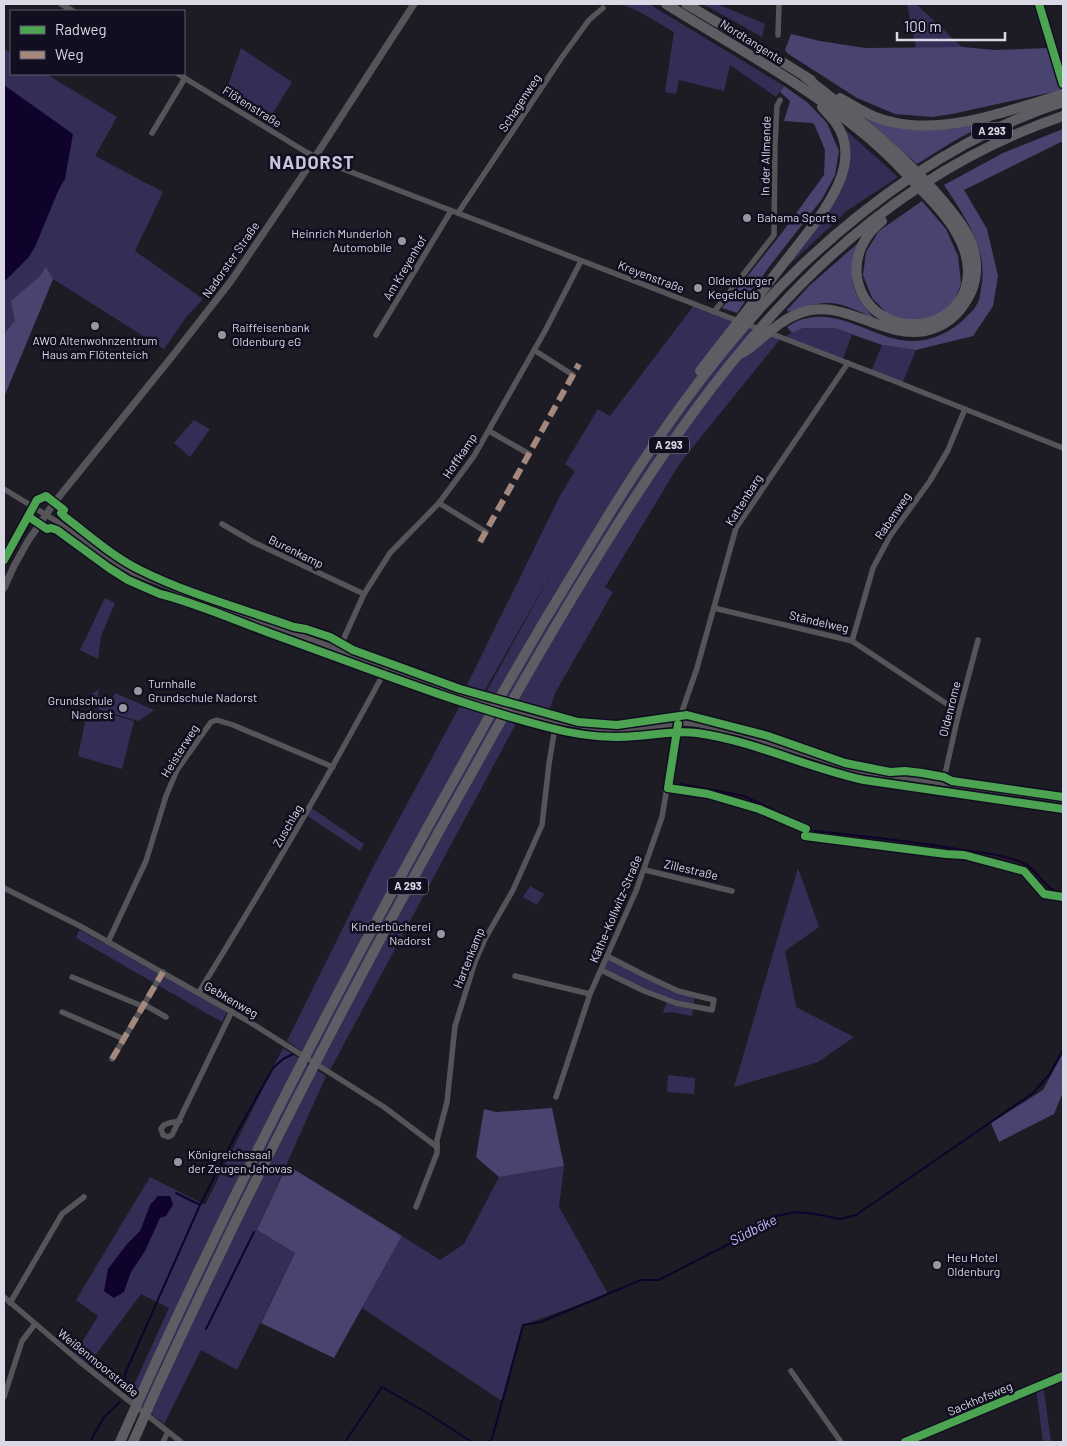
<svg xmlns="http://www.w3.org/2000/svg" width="1067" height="1446" viewBox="0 0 1067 1446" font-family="Barlow,sans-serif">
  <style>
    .green { fill: #342e57 }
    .forest { fill: #494370 }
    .water { fill: #0f032b }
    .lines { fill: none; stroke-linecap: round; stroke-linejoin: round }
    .stream { stroke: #0f032b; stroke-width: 2 }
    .minor { stroke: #555559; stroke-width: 5.5 }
    .tertiary { stroke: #555559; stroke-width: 7 }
    .motorway { stroke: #5e5d63; stroke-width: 10 }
    .quiet { stroke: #a5887d; stroke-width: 6; stroke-dasharray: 12 6; stroke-linecap: butt }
    .cycleway-casing { stroke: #110f1f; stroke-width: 11 }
    .cycleway { stroke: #4ca352; stroke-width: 8 }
    .poi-dot { fill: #9796a1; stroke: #110f1f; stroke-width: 2 }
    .labels { text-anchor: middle; stroke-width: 5; stroke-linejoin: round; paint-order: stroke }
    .shield { fill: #110f1f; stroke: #9d9ca9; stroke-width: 1 }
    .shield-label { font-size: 11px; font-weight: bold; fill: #d9d8e4 }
    .street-label { font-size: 12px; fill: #d9d8e4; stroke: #110f1f }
    .poi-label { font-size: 12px; fill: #d9d8e4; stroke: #110f1f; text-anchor: start }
    .water-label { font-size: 14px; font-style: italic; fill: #c0bafa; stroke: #110f1f }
    .district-label { font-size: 18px; font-weight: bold; letter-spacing: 1px; fill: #c7c5dc; stroke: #110f1f }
  </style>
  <rect width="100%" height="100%" fill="#1d1c24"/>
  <g class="green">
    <path d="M620,4H649L784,86L776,97L730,65L724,91L679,80L676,94L665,92L674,32C656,22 640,10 620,4Z"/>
    <path d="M703,4H717L765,24L762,37Z"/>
    <path d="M907,4H915L918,6L962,47L916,48Z"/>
    <path d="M241,48L292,82L268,121L225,95Z"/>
    <path d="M4,49L11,53V74H46L117,117L95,156L163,192L135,251L203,299L187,316L164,349L53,279L4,397Z"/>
    <path d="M840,125L898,177L848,210L778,275L842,186Z"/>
    <path d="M695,304L781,338L803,328H834L852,335L842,361L781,338L680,463L605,587L613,592L555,693L548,715L525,709L520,716L330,1070L287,1041L372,869L461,704L477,709L557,563L481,697L464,691L560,496L575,471L565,464L598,409L610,416Z"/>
    <path d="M882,345L916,350L902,384L871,372Z"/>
    <path d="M194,420L210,429L190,457L174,443Z"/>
    <path d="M105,598L115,603L101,636L98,659L80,650Z"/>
    <path d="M100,689L97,695L111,701L115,693L154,710L139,721L100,710L89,702L92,694Z"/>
    <path d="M88,708L134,721L122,769L78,756Z"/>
    <path d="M310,807L364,844L360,851L306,815Z"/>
    <path d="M798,868L819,927L785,951L796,1007L854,1037L818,1062L734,1087Z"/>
    <path d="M530,886L544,894L537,905L523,897Z"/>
    <path d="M79,930L162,974L227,1012L222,1022L76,938Z"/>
    <path d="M607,956L646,976L695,995L692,1016L672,1012L663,1013L667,1000L601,970Z"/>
    <path d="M283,1048L326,1076L257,1230L295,1253L237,1370L201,1350L164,1424L129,1396L169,1308L141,1294L88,1365L75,1354L98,1316L76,1300L150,1177L205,1205Z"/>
    <path d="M668,1075L695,1078L694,1094L667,1092Z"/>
    <path d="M564,1166L559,1207L608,1294L523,1325L502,1401L362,1308L402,1236L440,1260L464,1244L499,1177Z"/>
    <path d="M1043,1385L1051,1442H1043L1036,1388Z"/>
  </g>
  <g class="forest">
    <path d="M791,34L820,41L865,48L962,47L995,50L1048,48L1062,90L952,114L932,117L895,114L857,98L787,53L785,50Z"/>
    <path d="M784,86L807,102L827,123L839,151L835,175L822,199L769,267L737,313L722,308L781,234L824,175L825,150L815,126L813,123L784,121L790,101L780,92Z"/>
    <path d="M864,117L902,128L998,117L954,141L917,164Z"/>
    <path d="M1063,129V141L964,190L987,229L998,276L993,306L973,336L916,350L882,345L834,328H803L792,333L787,327C792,324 798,320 804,319C843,308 876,342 914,341C932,341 953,331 965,318C969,314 975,309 977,304C980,300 980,294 981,289C989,249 965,217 944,185L1003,153Z"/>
    <path d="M922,201L946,229L958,256L961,284L953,304L935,317L912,321L888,314L872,298L863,275L866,252L879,231Z"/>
    <path d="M858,243C848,280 849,290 875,319C862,313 846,304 831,303C817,302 801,308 788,312L787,310L809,286Z"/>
    <path d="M46,267L53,279L4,397V334L15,321L11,301L40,276Z"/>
    <path d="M1063,1053V1092L1054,1114L999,1142L991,1123L1043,1090Z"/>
    <path d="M552,1108L564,1166L499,1177L476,1157L484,1109L496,1112Z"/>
    <path d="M287,1165L402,1236L334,1358L261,1323L295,1253L257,1230Z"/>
  </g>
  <g class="water">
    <path d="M4,85L73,134L65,179L59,189L35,247L28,258L6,280L4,279Z"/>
    <path d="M158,1196H170L173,1205L166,1216L160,1218L145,1251L131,1272L124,1292L114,1298L104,1291L108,1269L127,1244L140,1231L150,1205Z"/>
  </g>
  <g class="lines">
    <g class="stream">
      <path d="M681,784L744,796L801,823"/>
      <path d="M815,831C863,836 910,841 957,849C978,852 1001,854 1021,862C1039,869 1043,890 1063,894"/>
      <path d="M176,1193L200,1205"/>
      <path d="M206,1329L254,1232"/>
      <path d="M126,1391L125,1374L200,1205L236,1134L273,1068L283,1059L293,1054"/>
      <path d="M90,1442L104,1417L120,1402"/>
      <path d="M345,1442L382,1387L427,1413L472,1442"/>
      <path d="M487,1442L492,1439L523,1325L541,1322L641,1280H659L750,1233L776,1216L796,1212L815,1214L840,1219L856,1215L1033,1093L1049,1075L1063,1050"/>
    </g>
    <g class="minor">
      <path d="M61,4L73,11"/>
      <path d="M1039,4L1063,84"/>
      <path d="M778,35L779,4"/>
      <path d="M178,74L306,152L325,162L884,377L1063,448"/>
      <path d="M152,133L185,78"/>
      <path d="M458,213L562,57L589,20L603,8"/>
      <path d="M714,312L774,235L775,144L777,106L780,100"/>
      <path d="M376,335L451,211"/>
      <path d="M534,350L573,375"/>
      <path d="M489,431L529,454"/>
      <path d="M4,489L56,521L108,558L133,573L215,605L488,703L556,721L598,729L630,730L683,723L696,724L739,733L859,771L1063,800"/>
      <path d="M439,503L486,532"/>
      <path d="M222,524L253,542L364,594"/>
      <path d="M714,608L852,641L959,712"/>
      <path d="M852,641L873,568L890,536L930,481L948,450L965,409"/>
      <path d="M339,649L364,594L390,553L439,503L474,456L545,331L581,261"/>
      <path d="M943,783L959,712L978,640"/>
      <path d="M645,870L732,891"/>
      <path d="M4,888L80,926L248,1021L384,1107L437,1147"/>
      <path d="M108,942L146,861L166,796L177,770L211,722L217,720L233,725L333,767"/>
      <path d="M601,970L644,991L676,1003L712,1010L714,1000L678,991L646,976L607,956"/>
      <path d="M515,976L590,994"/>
      <path d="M72,977L142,1006"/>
      <path d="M199,992C265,885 328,778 387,667"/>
      <path d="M143,1004L166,1017"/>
      <path d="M62,1012L124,1039"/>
      <path d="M112,1059L163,972"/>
      <path d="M556,1097L590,994L636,891L662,817L678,723L697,668L736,528L848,363"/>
      <path d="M180,1121L169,1123L164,1125L161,1129L163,1135L168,1137L172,1135L232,1011"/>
      <path d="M416,1207L437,1153V1140L447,1102L455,1026L475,962L485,939L513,890L542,825L549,764L556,721"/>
      <path d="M4,1297L79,1361L181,1442"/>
      <path d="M10,1303L62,1214L84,1197"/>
      <path d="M791,1371L841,1442"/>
      <path d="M4,1397L22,1341L35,1324"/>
      <path d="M163,1442L168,1432"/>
      <path d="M905,1442L1063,1376"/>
    </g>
    <path class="tertiary" d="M4,588L14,566L28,541L54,503L174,354L231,281L315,157L414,4"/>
    <g class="motorway">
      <path d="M666,4C731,45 800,81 859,130C886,151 909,177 932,201C950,220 967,244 968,270C969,319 912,339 877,312C866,303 859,291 857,277C854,255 865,234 882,221"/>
      <path d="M686,4L744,38L811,80"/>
      <path d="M840,98C857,108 873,118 892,122C947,135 1010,110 1063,94"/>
      <path d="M742,353C762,341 777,321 800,313C845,297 881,339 925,331C944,327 959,315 968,298C978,282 978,262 972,244C966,228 955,216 945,203C905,155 854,115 805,77"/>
      <path d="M700,371L815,223C835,195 860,156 835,122C831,117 826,112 822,107"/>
      <path d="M120,1442C225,1204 346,971 474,744C508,682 543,622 580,562C643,456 712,352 801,266C877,194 964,134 1063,102"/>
      <path d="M133,1442C140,1427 146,1412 153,1397C178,1341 205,1286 231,1231C308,1074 389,919 475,767C525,677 576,588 632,502C740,334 868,182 1063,116"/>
    </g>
    <g class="quiet">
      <path d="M480,542L579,364"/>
      <path d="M112,1059L163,972"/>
    </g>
    <g class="cycleway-casing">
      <g id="cycleway">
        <path d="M1039,4L1063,84"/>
        <path d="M29,517L47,529L51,528L57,530L109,568L128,580L160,594C196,603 232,619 267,632C359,665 451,702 547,727C576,735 605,739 636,736C657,735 676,730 697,733C755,741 807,768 864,780L1063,809"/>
        <path d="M4,560L37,500L46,496L64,510L61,513L65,517C89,535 113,557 140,570C188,594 243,609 294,627L306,629L330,637L353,650L460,689L578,722L617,725L687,715L768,736L845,763L890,772L905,771L922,773L944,777L952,781L1063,797"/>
        <path d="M678,724L668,788L708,794L759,809L806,829"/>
        <path d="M805,836L946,854L964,855L1024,871L1044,894L1063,897"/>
        <path d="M905,1442L1063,1376"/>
      </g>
    </g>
    <use href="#cycleway" class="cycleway"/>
  </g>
  <g class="poi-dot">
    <circle cx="747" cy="218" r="5"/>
    <circle cx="402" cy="241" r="5"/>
    <circle cx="698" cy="288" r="5"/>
    <circle cx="95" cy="326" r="5"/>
    <circle cx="222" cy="335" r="5"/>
    <circle cx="138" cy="691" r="5"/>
    <circle cx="123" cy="708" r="5"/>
    <circle cx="441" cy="934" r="5"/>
    <circle cx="178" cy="1162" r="5"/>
    <circle cx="937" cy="1265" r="5"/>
  </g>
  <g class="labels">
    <g class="shield">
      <rect x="972" y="122.5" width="40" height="17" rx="4"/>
      <rect x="649" y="436.5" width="40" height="17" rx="4"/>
      <rect x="388" y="877.5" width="40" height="17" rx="4"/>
    </g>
    <g class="shield-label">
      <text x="992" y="135">A 293</text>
      <text x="669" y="449">A 293</text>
      <text x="408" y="890">A 293</text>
    </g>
    <g class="street-label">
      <text transform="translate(752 42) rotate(32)" y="4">Nordtangente</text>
      <text transform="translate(520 103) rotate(-57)" y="4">Schagenweg</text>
      <text transform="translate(252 107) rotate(32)" y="4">Flötenstraße</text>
      <text transform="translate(766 156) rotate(-89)" y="4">In der Allmende</text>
      <text transform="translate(231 260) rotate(-55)" y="4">Nadorster Straße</text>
      <text transform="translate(405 268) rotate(-59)" y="4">Am Kreyenhof</text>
      <text transform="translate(651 277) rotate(21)" y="4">Kreyenstraße</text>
      <text transform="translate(460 456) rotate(-56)" y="4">Hoffkamp</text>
      <text transform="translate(744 500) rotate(-58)" y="4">Kattenbarg</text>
      <text transform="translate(893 516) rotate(-56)" y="4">Rabenweg</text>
      <text transform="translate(296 552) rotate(26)" y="4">Burenkamp</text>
      <text transform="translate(819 622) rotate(13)" y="4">Ständelweg</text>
      <text transform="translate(950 709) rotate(-76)" y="4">Oldenrome</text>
      <text transform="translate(180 751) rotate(-58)" y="4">Heisterweg</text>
      <text transform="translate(288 826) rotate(-60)" y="4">Zuschlag</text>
      <text transform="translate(691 870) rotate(13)" y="4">Zillestraße</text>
      <text transform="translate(616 909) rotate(-67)" y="4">Käthe-Kollwitz-Straße</text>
      <text transform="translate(469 958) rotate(-68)" y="4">Hartenkamp</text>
      <text transform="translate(231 1000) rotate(30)" y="4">Gebkenweg</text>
      <text transform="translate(98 1363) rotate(39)" y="4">Weißenmoorstraße</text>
      <text transform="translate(980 1399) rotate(-23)" y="4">Sackhofsweg</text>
    </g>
    <g class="poi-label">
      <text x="757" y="222">Bahama Sports</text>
      <text x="392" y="238" text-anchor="end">Heinrich Munderloh<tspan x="392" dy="14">Automobile</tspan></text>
      <text x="708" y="285">Oldenburger<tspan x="708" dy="14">Kegelclub</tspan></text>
      <text x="232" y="332">Raiffeisenbank<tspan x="232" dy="14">Oldenburg eG</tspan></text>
      <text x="95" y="345" text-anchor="middle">AWO Altenwohnzentrum<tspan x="95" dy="14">Haus am Flötenteich</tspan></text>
      <text x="148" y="688">Turnhalle<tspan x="148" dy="14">Grundschule Nadorst</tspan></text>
      <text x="113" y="705" text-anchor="end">Grundschule<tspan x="113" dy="14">Nadorst</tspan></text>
      <text x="431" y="931" text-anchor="end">Kinderbücherei<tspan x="431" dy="14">Nadorst</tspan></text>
      <text x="188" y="1159">Königreichssaal<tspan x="188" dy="14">der Zeugen Jehovas</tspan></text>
      <text x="947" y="1262">Heu Hotel<tspan x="947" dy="14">Oldenburg</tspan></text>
    </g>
    <g class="water-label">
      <text transform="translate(753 1230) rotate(-27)" y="5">Südbäke</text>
    </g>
    <g class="district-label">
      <text x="312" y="169">NADORST</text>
    </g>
  </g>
  <rect width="1067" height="1446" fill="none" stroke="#d9d8e4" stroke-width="10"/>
  <rect x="10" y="10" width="175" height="65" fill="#110f1f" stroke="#615f6e"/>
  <rect x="20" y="26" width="25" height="8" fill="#4ca352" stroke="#615f6e"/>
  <text x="55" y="35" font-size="15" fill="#d9d8e4">Radweg</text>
  <rect x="20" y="51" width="25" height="8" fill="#a5887d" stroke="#615f6e"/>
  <text x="55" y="60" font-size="15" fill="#d9d8e4">Weg</text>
  <path d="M897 32v8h108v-8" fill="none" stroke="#d9d8e4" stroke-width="2.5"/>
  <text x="904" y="32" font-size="15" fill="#d9d8e4" stroke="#110f1f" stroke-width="4" paint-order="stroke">100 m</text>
</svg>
